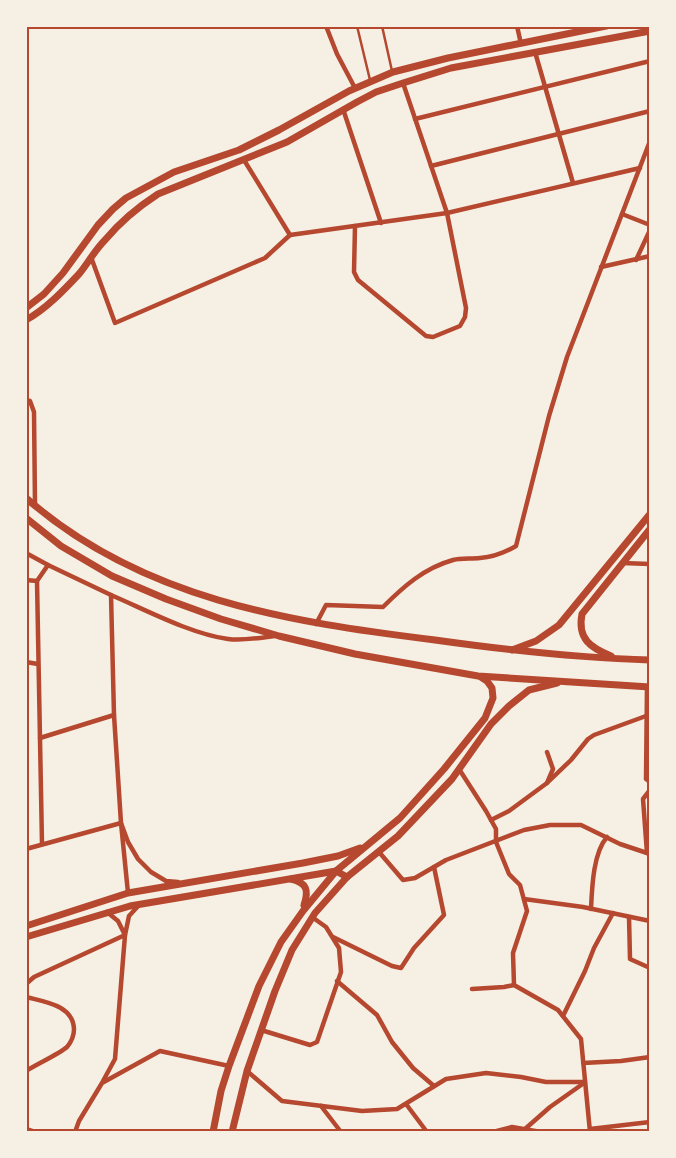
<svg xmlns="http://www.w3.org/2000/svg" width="676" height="1158" viewBox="0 0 676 1158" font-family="Helvetica,sans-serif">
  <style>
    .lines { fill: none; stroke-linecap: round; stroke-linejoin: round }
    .service { stroke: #b5482f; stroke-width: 2.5 }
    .minor { stroke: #b5482f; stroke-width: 4.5 }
    .secondary { stroke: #b5482f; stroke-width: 7 }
    .neatline { fill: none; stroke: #b5482f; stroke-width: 2 }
  </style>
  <rect width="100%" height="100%" fill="#f6efe4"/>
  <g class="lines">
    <g class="service">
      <path d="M357,26L370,80"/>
      <path d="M382,26L392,71"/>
    </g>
    <g class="minor">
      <path d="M326,26L337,54L355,88"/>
      <path d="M517,26L521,44"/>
      <path d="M535,52L573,183"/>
      <path d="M343,109L381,223"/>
      <path d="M415,119L650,61"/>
      <path d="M244,160L290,235L447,213L640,168"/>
      <path d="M431,166L650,111"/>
      <path d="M622,214L650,225"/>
      <path d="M355,226L354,272L358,280L426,336L433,337L460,326L465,317L466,308L447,213L403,83"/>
      <path d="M91,257L115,323L265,258L290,235"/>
      <path d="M636,260L650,230"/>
      <path d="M601,267L650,256"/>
      <path d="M26,400L30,401L34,412L35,505"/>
      <path d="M26,553L48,565"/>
      <path d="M622,563L650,564"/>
      <path d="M26,580L37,581"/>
      <path d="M316,624L326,605L383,607C403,587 424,568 453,560C461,558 471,559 480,558C493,557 504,553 516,546L549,416L567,357L650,141"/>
      <path d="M26,662L38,664"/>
      <path d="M647,686L646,779L650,782"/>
      <path d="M40,738L114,715"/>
      <path d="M459,769L486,811L496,829V842L509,874L520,885L527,911L513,953L514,985L558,1010L581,1039L590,1132"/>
      <path d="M547,783L571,760L588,739L594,735L646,716"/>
      <path d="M491,820L509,811L547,783L553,769L547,752"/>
      <path d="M42,844L37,581L48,565L111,595"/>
      <path d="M26,849L121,823L128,893"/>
      <path d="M379,852L403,880L415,878L446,860L524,830L550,825H581L620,844L650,854"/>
      <path d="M647,853L643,799L650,790"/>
      <path d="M178,882L166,881L151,872L138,859L128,842L121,823L114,715L111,595C146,610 191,634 228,639C243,641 259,638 274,636"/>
      <path d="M524,899L583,907L650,921"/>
      <path d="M591,909C592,888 593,853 607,837"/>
      <path d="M629,917L630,959L650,968"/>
      <path d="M333,937L392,966L401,968L414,948L444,915L434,867"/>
      <path d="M337,981L377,1015L392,1042L413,1068L434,1086"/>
      <path d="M26,984L34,977L125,935L118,921L107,912"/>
      <path d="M472,989L504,987L514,985"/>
      <path d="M26,997C45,1002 73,1005 74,1029C74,1036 72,1041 67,1047C59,1054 37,1064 26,1071"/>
      <path d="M563,1016L585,971L594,948L613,913"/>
      <path d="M261,1030L310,1045L317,1042L341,972L339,948L326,927L312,917"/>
      <path d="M583,1063L621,1061L650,1057"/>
      <path d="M247,1071L282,1101L362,1111L397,1109L446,1079L486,1073L521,1077L546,1082H585"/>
      <path d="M103,1081L115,1059L125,935L129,916L140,904"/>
      <path d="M406,1104L427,1132"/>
      <path d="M321,1106L341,1132"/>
      <path d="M26,1129L35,1132"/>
      <path d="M525,1129L550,1107L584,1083"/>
      <path d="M590,1129L650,1122"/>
      <path d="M75,1132L79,1121L102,1083L160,1051L229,1066"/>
      <path d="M95,1132H113"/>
      <path d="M493,1132L512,1127L541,1132"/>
    </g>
    <g class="secondary">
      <path d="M26,308L44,294L63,273L98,225L113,209L126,198L174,172L239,150L279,130L349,91L393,72L448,58L606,26"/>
      <path d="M26,320C46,309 64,290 79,274C88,263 95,250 105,240C120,222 138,207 158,194L287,142L357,102L376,92L403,83L451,68L650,31"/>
      <path d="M26,498C141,599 288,622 435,640C506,650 578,658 650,660"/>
      <path d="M26,518L61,546L112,576L166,599L221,619L279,636L355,654L478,676L650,687"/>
      <path d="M512,650L536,641L559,625L650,514"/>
      <path d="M611,656C591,648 577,639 582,614L650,529"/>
      <path d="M291,879C307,883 309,890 304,905"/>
      <path d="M26,926L128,893L303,863L338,856L360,848"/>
      <path d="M26,937L130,906L336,871L347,877"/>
      <path d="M213,1132L221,1091L229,1066L259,986L281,942L303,911L336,871L400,818L444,769L485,718L493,698L492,688L487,681L481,677"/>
      <path d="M232,1132L247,1071L275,991L292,950L315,913L347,877L398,836L452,779L491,724L509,706L529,690L557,683"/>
    </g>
  </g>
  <rect width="676" height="1158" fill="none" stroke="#f6efe4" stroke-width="55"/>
  <rect x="28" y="28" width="620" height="1102" class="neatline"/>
</svg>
